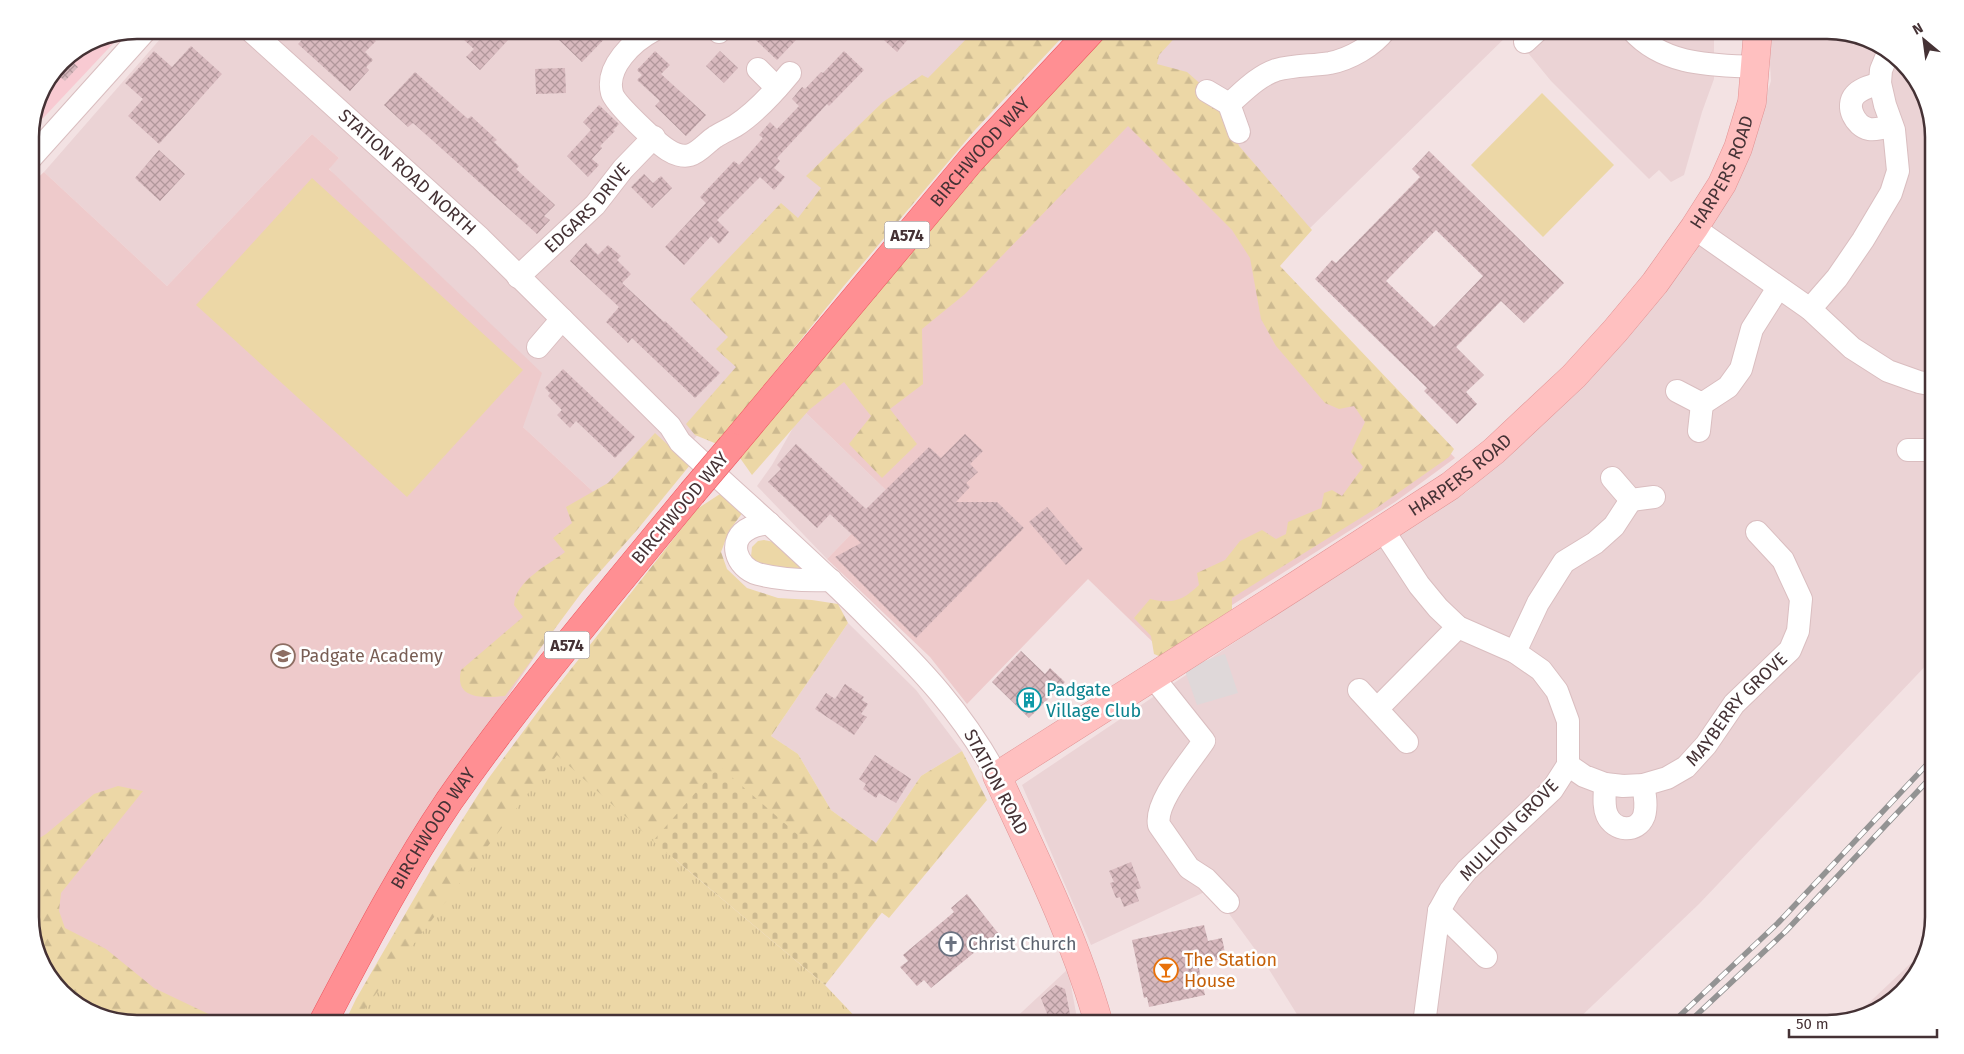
<svg xmlns="http://www.w3.org/2000/svg" width="1964" height="1054" viewBox="0 0 1964 1054" font-family="'Fira Sans',sans-serif">
  <style>
    .residential { fill: #ebd3d5 }
    .commercial { fill: #f8cad2 }
    .education { fill: #eecacb }
    .grass { fill: #ecd7a6 }
    .forest { fill: url(#forest-firs) }
    .cemetery { fill: url(#cemetery-stones) }
    .park { fill: url(#park-tufts) }
    .parking { fill: #dfd8d9 }
    .building { fill: url(#building-cross-hatch); fill-rule: evenodd }
    .lines { fill: none; stroke-linecap: round; stroke-linejoin: round }
    .street-casing { stroke: #dabec0; stroke-width: 24 }
    .secondary-casing { stroke: #e19394; stroke-width: 29 }
    .primary-casing { stroke: #ee545d; stroke-width: 29 }
    .street { stroke: #fff; stroke-width: 22 }
    .secondary { stroke: #ffc0c0; stroke-width: 28 }
    .primary { stroke: #ff8f93; stroke-width: 28 }
    .rail-casing { stroke: #939393; stroke-width: 5.5 }
    .rail { stroke: #fff; stroke-width: 4; stroke-dasharray: 11; stroke-linecap: butt }
    .primary-bridge-casing { stroke: #ee545d; stroke-width: 29; stroke-linecap: butt }
    .primary-bridge { stroke: #ff8f93; stroke-width: 28 }
    .labels { text-anchor: middle; stroke-width: 5; stroke-linejoin: round; paint-order: stroke }
    .shield { fill: #fff; stroke: #7d7072; stroke-width: 1 }
    .shield-label { font-size: 16px; font-weight: bold; fill: #453235 }
    .street-label { font-size: 18px; fill: #453235; stroke: #fff }
    .education-label { font-size: 18px; fill: #785e54; stroke: #fff; text-anchor: start }
    .culture-label { font-size: 18px; fill: #0d838f; stroke: #fff; text-anchor: start }
    .worship-label { font-size: 18px; fill: #5b616d; stroke: #fff; text-anchor: start }
    .food-label { font-size: 18px; fill: #c56008; stroke: #fff; text-anchor: start }
    .rim { fill: none; stroke: #453235; stroke-width: 2.5 }
  </style>
  <defs>
    <pattern id="forest-firs" width="22" height="20" patternUnits="userSpaceOnUse" patternTransform="scale(1.25)"><rect width="22" height="20" fill="#ecd7a6"/><path d="M5 1l3.5 6h-7zM16 11l3.5 6h-7z" fill="#ccb990"/></pattern>
    <pattern id="cemetery-stones" width="16" height="16" patternUnits="userSpaceOnUse" patternTransform="scale(1.25)"><rect width="16" height="16" fill="#ecd7a6"/><path d="M2 7V4a2 2 0 0 1 4 0v3zM10 15v-3a2 2 0 0 1 4 0v3z" fill="#ccb990"/></pattern>
    <pattern id="park-tufts" width="24" height="20" patternUnits="userSpaceOnUse" patternTransform="scale(1.25)"><rect width="24" height="20" fill="#ecd7a6"/><path d="M3 7l-1-3M5 7V3M7 7l1-3M15 17l-1-3M17 17v-4M19 17l1-3" fill="none" stroke="#ccb990"/></pattern>
    <pattern id="building-cross-hatch" width="8" height="8" patternUnits="userSpaceOnUse" patternTransform="scale(1.25)"><rect width="8" height="8" fill="#d8b9be"/><path d="M0 0l8 8M0 8l8-8" fill="none" stroke="#b1979b"/></pattern>
  </defs>
  <rect width="100%" height="100%" fill="#f3e2e3"/>
  <g class="residential">
    <path d="M168,30H1008L713,416L626,522L523,427L329,168L339,158L312,134L167,286L44,172Z"/>
    <path d="M1179,30H1714V79L1702,112L1684,175L1671,182L1659,170L1649,179L1551,81L1511,32L1309,229L1150,60Z"/>
    <path d="M1768,30H1828L1875,41L1916,78L1934,130V657L1699,904L1573,1024H1303L1265,963L1211,889L1091,945L1022,785L1259,626L1468,491L1586,382L1693,255L1741,173L1771,81Z"/>
    <path d="M803,410L890,494L827,559L757,486L772,465Z"/>
    <path d="M848,623L916,690L962,751L921,776L876,843L831,810L798,754L771,736Z"/>
    <path d="M1927,948L1923,965L1881,1010L1854,1017Z"/>
    <path d="M1068,969L1078,1024H1009Z"/>
  </g>
  <path class="commercial" d="M123,33L30,132L38,95L61,61L96,38Z"/>
  <g class="education">
    <path d="M1125,115L1455,458L1395,502L1161,650L1088,579L967,704L930,657L827,559L890,494L803,410Z"/>
    <path d="M312,134L339,158L329,169L542,373L523,427L626,522L445,789L309,1024H136L89,1013L48,976L30,925V185L44,172L167,286Z"/>
  </g>
  <g class="grass">
    <path d="M1542,93L1614,165L1543,237L1471,165Z"/>
    <path d="M312,178L523,370L407,497L196,305Z"/>
    <path d="M764,540L774,542L803,568L800,572L757,562L751,557L752,547L758,541Z"/>
  </g>
  <g class="forest">
    <path d="M975,30H1069L975,130L843,287L717,444L695,435L686,424L736,367L716,349L728,337L690,299L781,203L798,218L821,188L806,176L883,102L922,75L928,78Z"/>
    <path d="M1098,30H1182L1159,55L1157,64L1187,72L1220,101L1239,146L1312,230L1280,266L1454,449L1449,457L1375,509L1232,598V620L1204,637L1191,636L1182,648L1166,659L1154,654L1151,636L1134,618L1150,599C1173,604 1182,601 1199,585L1197,573L1225,560L1240,541L1262,530L1276,539L1286,534L1288,522L1321,508L1324,493L1332,490L1342,496L1363,467L1351,452L1365,422L1354,406L1339,409L1325,403L1276,346L1261,319L1250,258L1232,230L1128,126L965,294L922,329L923,384L890,409L917,444L882,478L849,444L871,416L844,382L809,410L752,475L740,458L804,379Z"/>
    <path d="M655,433L690,465L637,530L582,592L505,696C483,698 454,700 461,670L523,617L514,605C516,580 547,566 565,552L553,538L572,523L566,507L608,483Z"/>
    <path d="M723,492L743,512L729,531L721,552L727,569L747,588L778,598L812,600L838,604L848,623L771,736L798,754L831,810L876,843L921,776L962,751L987,800L889,918L774,832L721,816L670,863L375,1024H344L356,999L433,866L488,779L545,702L697,509Z"/>
    <path d="M118,786L143,791L61,893L59,911L65,928L106,949L154,988L219,1019L214,1024H136L89,1013L48,976L30,925V844L46,834L94,794Z"/>
  </g>
  <path class="cemetery" d="M719,766L884,910L825,985L653,841Z"/>
  <path class="park" d="M557,755L653,841L825,985L862,1024H353Z"/>
  <path class="parking" d="M1225,654L1238,693L1197,705L1184,668Z"/>
  <g class="building">
    <path d="M311,30H364L376,41L365,52L373,60L366,67L369,70L350,91L298,44Z"/>
    <path d="M453,30H499L509,39L480,70L466,57L474,49Z"/>
    <path d="M569,30H613L582,62L559,40Z"/>
    <path d="M745,30H786L796,40L777,60Z"/>
    <path d="M873,30H916L897,52Z"/>
    <path d="M191,46L222,74L159,144L128,116L143,99L125,83L154,51L172,67Z"/>
    <path d="M655,51L670,65L661,74L706,115L686,136L655,106L660,101L637,80L642,75L637,70Z"/>
    <path d="M720,51L738,68L724,83L706,66Z"/>
    <path d="M844,51L864,70L829,106L827,104L777,158L780,161L774,168L785,177L774,190L760,177L717,220L729,232L719,244L711,236L684,265L665,247L706,203L700,197L734,161L739,165L763,138L759,135L770,122L777,129L799,106L792,99L802,87L805,89L821,72L823,73Z"/>
    <path d="M67,57L78,67L65,81L54,72L61,61Z"/>
    <path d="M565,68L566,93L536,94L535,69Z"/>
    <path d="M415,72L468,119L471,116L497,140L494,142L519,166L516,169L555,205L544,216L550,220L537,234L413,123L408,127L384,105Z"/>
    <path d="M599,105L619,124L613,130L615,131L600,146L602,148L592,159L599,165L588,177L567,156L591,130L583,122Z"/>
    <path d="M159,150L185,174L160,201L135,178Z"/>
    <path d="M1429,151L1564,283L1524,323L1501,301L1456,347L1484,375L1466,392L1477,404L1457,424L1424,391L1427,388L1315,279L1332,260L1336,263L1420,177L1412,169ZM1436,230L1483,276L1434,327L1386,281Z"/>
    <path d="M644,174L653,183L661,176L672,188L652,208L631,187Z"/>
    <path d="M586,243L598,255L608,245L621,256L617,260L631,274L622,283L664,322L665,321L720,373L695,398L632,338L628,343L606,322L619,307L570,261Z"/>
    <path d="M563,369L635,437L615,458L576,421L570,428L557,415L562,410L548,396L550,393L545,388Z"/>
    <path d="M965,434L983,451L970,464L978,472L966,483L970,487L956,502H997L1024,528L916,638L835,557L861,543L830,514L817,528L768,482L781,469L777,465L796,444L866,509L929,447L941,458Z"/>
    <path d="M1047,507L1083,549L1066,565L1029,522Z"/>
    <path d="M1021,651L1045,674L1050,668L1065,682L1029,718L992,682Z"/>
    <path d="M845,684L864,697L862,700L868,704L861,714L867,717L854,735L815,709L826,693L835,699Z"/>
    <path d="M875,755L911,779L896,803L879,793L876,798L863,789L866,784L859,779Z"/>
    <path d="M1131,862L1141,888L1135,890L1139,901L1124,907L1120,897L1116,898L1110,883L1114,882L1109,871Z"/>
    <path d="M967,894L998,933L931,988L924,980L917,986L900,967L908,961L903,955L954,912L951,908Z"/>
    <path d="M1204,925L1208,941L1222,938L1226,958L1198,964L1205,995L1149,1007L1147,997L1144,998L1132,940Z"/>
    <path d="M1056,985L1065,989L1072,1024H1051L1041,998Z"/>
  </g>
  <g class="lines">
    <g class="street-casing">
      <g id="street">
        <path id="s1" d="M250,30L480,238L562,319"/>
        <path d="M654,30C633,41 605,67 612,93C615,104 657,143 668,150C674,154 683,157 690,155C700,152 707,142 715,137C721,133 728,130 735,126C754,114 776,90 790,73"/>
        <path d="M717,30L719,32"/>
        <path d="M1632,30C1664,66 1712,65 1756,67"/>
        <path d="M1525,42L1538,30"/>
        <path d="M758,69L777,88"/>
        <path d="M1880,83C1872,86 1861,88 1855,95C1845,106 1855,126 1869,129C1877,130 1884,128 1892,126"/>
        <path d="M1207,91L1229,104L1239,132"/>
        <path d="M1229,104C1243,92 1258,76 1276,70C1294,65 1312,66 1330,63C1350,59 1373,46 1385,30"/>
        <path d="M30,159L146,30"/>
        <path d="M1694,228L1810,309L1852,348L1888,371L1919,382L1934,385"/>
        <path id="s2" d="M518,277L595,205L623,169L654,137"/>
        <path d="M1810,309L1837,278L1863,240L1891,193L1898,171L1894,130L1885,105L1880,83L1881,70L1888,53"/>
        <path d="M538,347L562,319L670,426L680,442C744,502 810,558 871,620C922,670 962,712 997,776"/>
        <path d="M1677,391L1702,404L1728,387L1741,369L1752,329L1778,288"/>
        <path d="M1699,431L1702,404"/>
        <path d="M1908,450H1934"/>
        <path d="M1612,478L1631,500L1654,497"/>
        <path d="M769,523C763,524 756,525 750,528C726,539 736,568 758,574C782,580 807,581 831,580"/>
        <path d="M1383,530L1419,585L1438,608L1458,627L1515,652L1541,670L1557,691L1568,721V765L1552,790L1467,870L1450,891L1439,911L1424,1024"/>
        <path d="M1515,652L1538,603L1564,562L1595,543L1614,526L1631,500"/>
        <path d="M1153,677L1204,741C1191,761 1154,802 1159,825L1189,868L1206,879L1228,902"/>
        <path d="M1359,690L1407,742"/>
        <path d="M1377,709L1458,627"/>
        <path id="s3" d="M1568,765L1584,776L1605,784L1623,786L1643,785L1667,778L1686,767L1706,745L1734,704L1790,650L1798,631L1801,599L1783,560L1757,532"/>
        <path d="M1605,784C1605,794 1603,806 1607,815C1614,831 1637,834 1644,816C1647,806 1645,795 1643,785"/>
        <path d="M1439,911L1486,957"/>
      </g>
    </g>
    <g class="secondary-casing">
      <g id="secondary">
        <path id="s4" d="M1099,1024C1075,938 1034,856 997,776L1297,585L1450,486L1494,451L1574,376L1615,331L1655,283L1694,228L1722,184L1738,148L1752,102L1758,30"/>
      </g>
    </g>
    <g class="primary-casing">
      <g id="primary">
        <path id="s5" d="M731,447L971,160L1092,30"/>
        <path id="s6" d="M322,1024C362,948 401,872 449,801C524,694 609,594 692,493"/>
      </g>
    </g>
    <use href="#street" class="street"/>
    <use href="#secondary" class="secondary"/>
    <use href="#primary" class="primary"/>
    <g class="rail-casing">
      <g id="rail">
        <path d="M1671,1024L1778,923L1934,757"/>
        <path d="M1687,1024L1786,931L1934,774"/>
      </g>
    </g>
    <use href="#rail" class="rail"/>
    <g class="primary-bridge-casing">
      <path id="primary-bridge" d="M692,493L731,447"/>
    </g>
    <use href="#primary-bridge" class="primary-bridge"/>
  </g>
  <defs>
    <g id="school-ring" transform="scale(1.25)"><circle r="9.5" fill="#fff" stroke="#8d6e63" stroke-width="1.5"/><path d="M0-5L7-2L0 1L-7-2ZM-4 1L0 2.5L4 1V4Q0 6-4 4Z" fill="#8d6e63"/></g>
    <g id="building-ring" transform="scale(1.25)"><circle r="9.5" fill="#fff" stroke="#0f9aa8" stroke-width="1.5"/><path d="M-4-6H4V6H1V3H-1V6H-4ZM-2.5-4.3h1.7v1.8h-1.7ZM.8-4.3h1.7v1.8H.8ZM-2.5-1h1.7V.8h-1.7ZM.8-1h1.7V.8H.8Z" fill="#0f9aa8"/></g>
    <g id="church-ring" transform="scale(1.25)"><circle r="9.5" fill="#fff" stroke="#6b7280" stroke-width="1.5"/><path d="M-1.2-6h2.4v3.5h3.3v2.4h-3.3V6h-2.4V-.1h-3.3v-2.4h3.3Z" fill="#6b7280"/></g>
    <g id="bar-ring" transform="scale(1.25)"><circle r="9.5" fill="#fff" stroke="#e8710a" stroke-width="1.5"/><path d="M-6-5H6L.8 .8V4.5H3.5V6h-7V4.5H-.8V.8Z" fill="#e8710a"/></g>
  </defs>
  <g fill-rule="evenodd">
    <use href="#school-ring" x="283" y="656"/>
    <use href="#building-ring" x="1029" y="700"/>
    <use href="#church-ring" x="951" y="944"/>
    <use href="#bar-ring" x="1166" y="970"/>
  </g>
  <g class="labels">
    <g class="shield">
      <rect x="884.5" y="221.5" width="45" height="27" rx="4"/>
      <rect x="544.5" y="631.5" width="45" height="27" rx="4"/>
    </g>
    <g class="shield-label">
      <text x="907" y="241">A574</text>
      <text x="567" y="651">A574</text>
    </g>
    <g class="street-label">
      <text dy="6" stroke="none"><textPath href="#s5" startOffset="386">BIRCHWOOD WAY</textPath></text>
      <text dy="6" stroke="none"><textPath href="#s4" startOffset="1226">HARPERS ROAD</textPath></text>
      <text dy="6" stroke="none"><textPath href="#s1" startOffset="212">STATION ROAD NORTH</textPath></text>
      <text dy="6" stroke="none"><textPath href="#s2" startOffset="98">EDGARS DRIVE</textPath></text>
      <text dy="6" stroke="none"><textPath href="#s4" startOffset="821">HARPERS ROAD</textPath></text>
      <text transform="translate(680 508) rotate(-50)" y="6">BIRCHWOOD WAY</text>
      <text dy="6" stroke="none"><textPath href="#s3" startOffset="204">MAYBERRY GROVE</textPath></text>
      <text transform="translate(996 782) rotate(62)" y="6">STATION ROAD</text>
      <text dy="6" stroke="none"><textPath href="#s6" startOffset="225">BIRCHWOOD WAY</textPath></text>
      <text transform="translate(1509 830) rotate(-46)" y="6">MULLION GROVE</text>
    </g>
    <g class="education-label">
      <text x="300" y="662">Padgate Academy</text>
    </g>
    <g class="culture-label">
      <text x="1046" y="696">Padgate<tspan x="1046" dy="21">Village Club</tspan></text>
    </g>
    <g class="worship-label">
      <text x="968" y="950">Christ Church</text>
    </g>
    <g class="food-label">
      <text x="1184" y="966">The Station<tspan x="1184" dy="21">House</tspan></text>
    </g>
  </g>
  <path d="M0 0H1964V1054H0ZM137 39H1827A98 98 0 0 1 1925 137V917A98 98 0 0 1 1827 1015H137A98 98 0 0 1 39 917V137A98 98 0 0 1 137 39Z" fill="#fff" fill-rule="evenodd"/>
  <path class="rim" d="M137 39H1827A98 98 0 0 1 1925 137V917A98 98 0 0 1 1827 1015H137A98 98 0 0 1 39 917V137A98 98 0 0 1 137 39Z"/>
  <g transform="translate(1924 40) rotate(331)" stroke="#ffffff" stroke-width="4" paint-order="stroke">
  <path d="M0-4L9 19L0 12L-9 19Z" fill="#453235"/>
  <text y="-8" font-size="14" font-weight="bold" text-anchor="middle" fill="#453235">N</text>
  </g>
  <path d="M1789 1029v8h148v-8" fill="none" stroke="#453235" stroke-width="2.5"/>
  <text x="1796" y="1029" font-size="15" fill="#453235" stroke="#ffffff" stroke-width="4" paint-order="stroke">50 m</text>
</svg>
